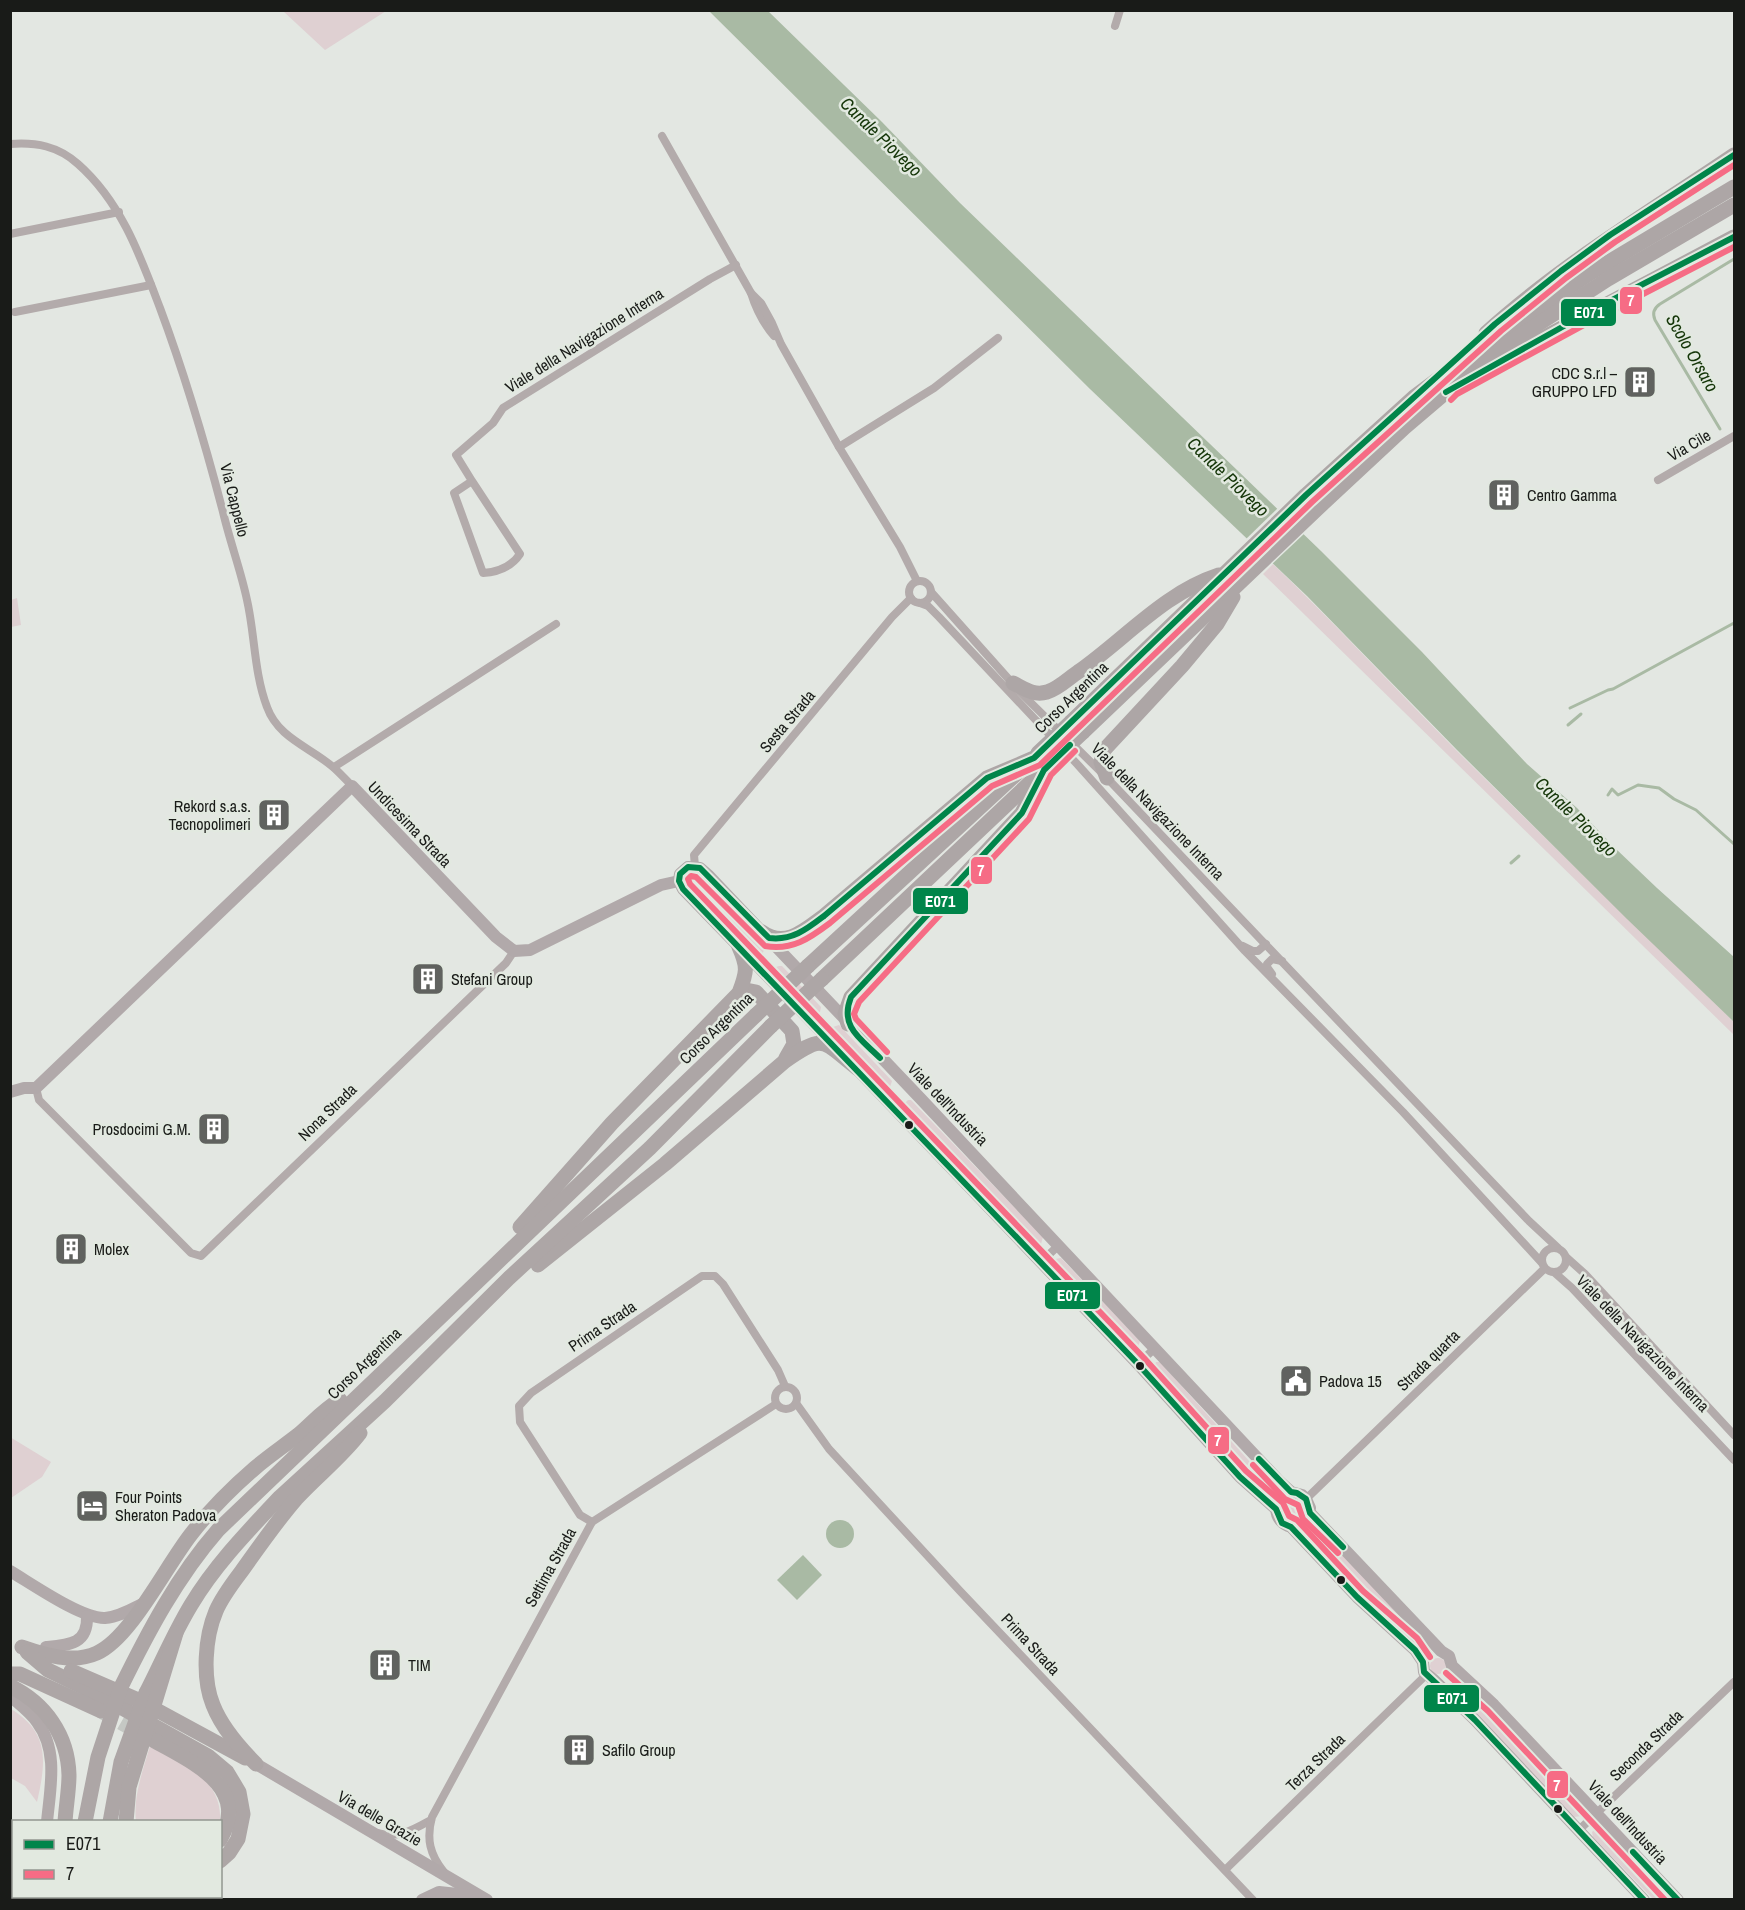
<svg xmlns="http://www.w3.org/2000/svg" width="1745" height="1910" viewBox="0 0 1745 1910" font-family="'Archivo Narrow',sans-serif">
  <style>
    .green { fill: #dfd0d2 }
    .water { fill: #a9baa4 }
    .pier { fill: #e3e7e2 }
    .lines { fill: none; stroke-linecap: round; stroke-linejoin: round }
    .stream { stroke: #a9baa4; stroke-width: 3 }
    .highway-tunnel { stroke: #c5c8c4; stroke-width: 15; stroke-dasharray: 15 8; stroke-linecap: butt }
    .street { stroke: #b3abab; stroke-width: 8 }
    .secondary { stroke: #b1a9aa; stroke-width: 12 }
    .highway { stroke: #ada6a6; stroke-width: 15 }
    .highway-bridge { stroke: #ada6a6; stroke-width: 15 }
    .bus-1-casing { stroke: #e2e9e0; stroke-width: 10 }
    .bus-2-casing { stroke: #e2e9e0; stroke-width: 10 }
    .bus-1 { stroke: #00854a; stroke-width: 6 }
    .bus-2 { stroke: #f66c85; stroke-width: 6 }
    .bus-dot { fill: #191b18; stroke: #e2e9e0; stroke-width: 2 }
    .labels { text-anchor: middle; stroke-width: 5; stroke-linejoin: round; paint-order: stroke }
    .street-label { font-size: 16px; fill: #191b18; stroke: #e2e9e0 }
    .poi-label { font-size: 16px; fill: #191b18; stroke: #e2e9e0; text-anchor: start }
    .water-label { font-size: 18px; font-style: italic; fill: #143508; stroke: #e2e9e0 }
    .line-badge { stroke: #e2e9e0; stroke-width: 2 }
    .badge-label { font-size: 16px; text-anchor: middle; font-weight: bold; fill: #fff }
  </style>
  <rect width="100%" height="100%" fill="#e3e7e2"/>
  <g class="green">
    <path d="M283,11H386L325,50Z"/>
    <path d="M1273,564C1337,625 1396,690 1458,752C1550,843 1642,933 1734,1022V1035L1263,574Z"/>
    <path d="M17,598L21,625L11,627V600Z"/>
    <path d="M695,878L700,879L763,945L764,950L762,955H754L690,888L689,882Z"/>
    <path d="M779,966H782L821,1007L820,1012L815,1013L776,972V967Z"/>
    <path d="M839,1025L892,1081L890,1087L884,1089L831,1033L833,1027Z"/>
    <path d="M908,1100H911L1043,1237L1041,1244L1034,1246L902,1108L903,1105Z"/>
    <path d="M1061,1258L1140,1341L1138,1347L1132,1349L1053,1266L1055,1259Z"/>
    <path d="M1156,1362H1160L1250,1462L1242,1471L1152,1370Z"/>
    <path d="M10,1437L51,1462L42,1477L11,1498Z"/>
    <circle cx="1292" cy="1509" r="8"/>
    <path d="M1311,1524L1324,1535L1430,1647L1422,1652L1379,1610L1302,1530Z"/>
    <circle cx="1438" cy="1666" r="8"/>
    <path d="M1456,1678L1487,1706L1583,1808L1582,1816L1574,1817L1446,1687Z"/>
    <path d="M11,1709C50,1733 46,1762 37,1802L25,1786L11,1778Z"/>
    <path d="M150,1746C182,1764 223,1778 220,1822H136C133,1796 143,1770 150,1746Z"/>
    <path d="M1598,1827L1602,1828L1670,1899H1653L1593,1837L1592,1832Z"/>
  </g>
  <g class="water">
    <path d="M709,11H768L882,122L960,203L1321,551L1422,652L1527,764L1577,808L1615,848L1657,888L1734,957V1022L1627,919L1457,750L1307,596L1090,389Z"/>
    <circle cx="840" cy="1534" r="14"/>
    <path d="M803,1555L822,1575L797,1600L777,1580Z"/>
  </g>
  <path class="pier" d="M1279,507L1306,532L1270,566L1244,541Z"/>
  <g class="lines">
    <g class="stream">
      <path d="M1720,429L1655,320C1652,313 1654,308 1660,304L1734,259"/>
      <path d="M1570,708L1608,690L1613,689L1734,623"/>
      <path d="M1568,725L1581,714"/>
      <path d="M1608,795L1612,789L1618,795L1638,785L1659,788L1674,799L1696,810L1734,844"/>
      <path d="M1511,863L1519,856"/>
    </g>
    <path class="highway-tunnel" d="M101,1711L143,1735"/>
    <g class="street">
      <path d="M1115,26L1120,10"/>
      <path d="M662,136L751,293C756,309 763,323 774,336"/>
      <path d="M10,144C36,142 58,146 78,164C121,202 140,255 160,308C185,375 205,443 223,512C230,542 241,571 247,600C255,635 254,673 267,707C278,738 310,747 333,767C340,773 346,780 352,786"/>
      <path d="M10,234L119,212"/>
      <path d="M751,293L761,303L772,323L781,344L839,447L900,547L917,581"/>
      <path d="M15,312L151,285"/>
      <path d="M839,447L934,388L998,338"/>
      <path d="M1658,480L1734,436"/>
      <path d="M472,481L520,554C512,566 498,572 483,573L454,493L472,481L456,455L493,423L503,408L710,279L736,265"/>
      <circle cx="920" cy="592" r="11"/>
      <path d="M931,592L1021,693L1107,778L1529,1221L1558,1248"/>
      <path d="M920,603L928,606L939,617L1078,765L1245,951L1403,1112L1542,1263"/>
      <path d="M334,767L556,624"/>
      <path d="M695,866L694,855L892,617L911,598"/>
      <path d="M1243,946L1253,951H1258L1266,944"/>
      <path d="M1272,974L1267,967V964L1272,959L1282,961"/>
      <path d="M36,1088L39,1100L191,1253L201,1256L506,963L514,951"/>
      <circle cx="1554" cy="1260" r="12"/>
      <path d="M1566,1257L1585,1274L1734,1435"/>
      <path d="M1041,1262L1059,1245"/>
      <path d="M1555,1273L1572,1288L1734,1460"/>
      <path d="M1138,1364L1155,1348"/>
      <circle cx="786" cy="1398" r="11"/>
      <path d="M796,1403L829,1449L960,1591L1253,1900"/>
      <path d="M1306,1499L1544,1269"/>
      <path d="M592,1522L580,1515L520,1422L519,1406L531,1393L702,1276H715L723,1284L778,1370L785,1386"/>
      <path d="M1579,1830L1734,1682"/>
      <path d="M378,1833C398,1839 413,1830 431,1820"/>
      <path d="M1225,1870L1426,1675"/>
      <path d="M444,1872C430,1855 426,1839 432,1817L592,1522L776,1404"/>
    </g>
    <g class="secondary">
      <path d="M837,1048L683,889L679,881L680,874L688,867L700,868L708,875L920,1098L1280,1482L1291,1492L1302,1495L1306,1499L1310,1508L1305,1522L1291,1527"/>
      <path d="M851,1063L1138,1364L1240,1477L1276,1509"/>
      <path d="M10,1092L24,1088H36L352,786L496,937L514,951L530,950L661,885L679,881"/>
      <path d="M1291,1492C1272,1498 1271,1521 1291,1527L1357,1597L1415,1650L1423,1662L1424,1672L1434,1680L1475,1720L1644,1900"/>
      <path d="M1310,1513L1441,1651L1449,1656L1452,1666L1494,1705L1678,1900"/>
      <path d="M10,1571C32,1584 82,1619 105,1618C119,1617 132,1609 144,1603"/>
      <path d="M46,1647C70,1645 88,1644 87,1616"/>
      <path d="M10,1696C19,1704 30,1712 37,1722C59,1751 50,1789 47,1822"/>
      <path d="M256,1764L487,1900"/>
      <path d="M38,1900L39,1896"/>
      <path d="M422,1900L439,1892L476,1896"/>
    </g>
    <g class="highway">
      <path d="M1486,333C1562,264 1650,212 1734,155"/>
      <path d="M1492,365L1734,237"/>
      <path d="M1013,683C1025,689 1034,696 1047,692C1058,689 1069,678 1078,672C1125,639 1164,593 1219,575"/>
      <path d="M1071,722L1306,495L1414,397L1501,332L1592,272L1734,187"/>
      <path d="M1083,732L1318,508L1405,427L1452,387L1509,343L1608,279L1734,205"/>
      <path d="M1107,778L1101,762L1104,750L1182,666L1217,624L1233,597"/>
      <path d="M762,932C785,949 805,930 824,916L987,778L1034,758"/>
      <path d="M808,966L1026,765"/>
      <path d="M822,979L1036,777"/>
      <path d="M739,993L746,990L756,992L792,1031L794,1044L786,1058"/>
      <path d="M848,1024L845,1014L851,997L1022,813L1044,770"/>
      <path d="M520,1227L612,1123L739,993C747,972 748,967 739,947"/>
      <path d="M538,1265L665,1164L785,1061C825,1033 821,1040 857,1068"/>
      <path d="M22,1647C45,1655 73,1664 97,1653C131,1638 167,1564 192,1533C210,1510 233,1487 255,1468C269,1456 284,1446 298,1435C312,1423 324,1409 340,1400"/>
      <path d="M27,1652L48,1670L97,1694L208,1756L227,1772L239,1792L243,1814L238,1839L229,1853L220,1861"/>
      <path d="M71,1671L138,1700L245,1758"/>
      <path d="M10,1674H20L101,1711"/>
      <path d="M10,1686C45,1703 68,1735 69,1775C69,1790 66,1806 65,1822"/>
      <path d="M121,1687C148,1632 177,1577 218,1530L756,1015"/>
      <path d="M146,1693C161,1664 174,1633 191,1605C215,1565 248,1531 280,1497L385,1401L509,1278L650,1148L771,1026"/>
      <path d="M153,1740C191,1762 251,1786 220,1840"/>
      <path d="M256,1764C239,1747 222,1728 213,1705C202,1678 205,1637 216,1611C222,1597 232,1584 241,1572C259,1547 276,1522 296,1499C317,1476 341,1458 360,1433"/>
      <path d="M56,1900V1896"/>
      <path d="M74,1900V1896"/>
      <path d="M99,1900V1896"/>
      <path d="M154,1900L158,1896"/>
    </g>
    <g class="highway-bridge">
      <path d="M1038,753L1071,722"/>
      <path d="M1049,764L1083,732"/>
      <path d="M756,1015L808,966"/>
      <path d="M771,1026L822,979"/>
      <path d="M85,1822L98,1757L121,1687"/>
      <path d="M110,1822L121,1762L146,1693"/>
      <path d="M126,1822L129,1787L176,1633"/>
    </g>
    <g class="bus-1-casing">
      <g id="bus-1">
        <path d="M1446,392L1589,312L1734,237"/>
        <path d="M880,1058C861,1039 839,1027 851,997L1022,813L1044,770L1070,745"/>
        <path d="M1259,1459L1291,1492L1297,1493L1306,1499L1310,1513L1343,1547"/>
        <path d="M1633,1852L1678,1900"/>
        <path d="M1644,1900L1475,1720L1424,1672L1423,1662L1415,1650L1357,1597L1291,1527L1282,1523L1276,1509L1240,1477L1138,1364L683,889L679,881L680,874L688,867L700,868L769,938C792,941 807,929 824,916L987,778L1034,758L1306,495L1495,324L1561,271L1610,235L1734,155"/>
      </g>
    </g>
    <g class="bus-2-casing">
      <g id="bus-2">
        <path d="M1451,400L1457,394L1593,320L1734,247"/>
        <path d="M887,1052L856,1019L854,1014L859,1002L1029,819L1051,775L1075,751"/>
        <path d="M1253,1465L1285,1499L1298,1505L1303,1519L1338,1553"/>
        <path d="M1430,1657L1417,1638L1363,1591L1297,1520L1289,1516L1283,1503L1246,1471L1144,1358L690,884L688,879L691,876L696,877L765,946C792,951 810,938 830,923L992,786L1040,765L1312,502L1501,331L1566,278L1615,242L1734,165"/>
        <path d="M1446,1673L1488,1711L1665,1900"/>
      </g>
    </g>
    <use href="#bus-1" class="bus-1"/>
    <use href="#bus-2" class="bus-2"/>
  </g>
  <defs>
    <g id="building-square" transform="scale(1.725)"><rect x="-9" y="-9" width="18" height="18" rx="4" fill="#60625f" stroke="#e2e9e0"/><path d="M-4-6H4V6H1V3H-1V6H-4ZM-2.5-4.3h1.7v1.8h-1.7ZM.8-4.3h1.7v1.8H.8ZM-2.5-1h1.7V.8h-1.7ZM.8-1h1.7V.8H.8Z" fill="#fff"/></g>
    <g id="civic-square" transform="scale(1.725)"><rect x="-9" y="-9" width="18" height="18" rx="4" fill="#60625f" stroke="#e2e9e0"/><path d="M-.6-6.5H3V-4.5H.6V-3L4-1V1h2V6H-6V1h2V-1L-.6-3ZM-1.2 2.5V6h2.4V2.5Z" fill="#fff"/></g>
    <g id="hotel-square" transform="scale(1.725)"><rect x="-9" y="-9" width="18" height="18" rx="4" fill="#60625f" stroke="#e2e9e0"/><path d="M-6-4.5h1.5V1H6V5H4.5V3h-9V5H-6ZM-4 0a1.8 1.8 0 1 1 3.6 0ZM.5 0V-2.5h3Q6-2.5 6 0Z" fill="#fff"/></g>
  </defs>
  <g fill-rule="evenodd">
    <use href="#building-square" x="1640" y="382"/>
    <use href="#building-square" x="1504" y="495"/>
    <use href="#building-square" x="274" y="815"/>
    <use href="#building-square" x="428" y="979"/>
    <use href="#building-square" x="214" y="1129"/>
    <use href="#building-square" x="71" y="1249"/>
    <use href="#civic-square" x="1296" y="1381"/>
    <use href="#hotel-square" x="92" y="1506"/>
    <use href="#building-square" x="385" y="1665"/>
    <use href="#building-square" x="579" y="1750"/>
  </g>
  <g class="bus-dot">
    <circle cx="909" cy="1125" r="5"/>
    <circle cx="1140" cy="1366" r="5"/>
    <circle cx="1341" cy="1580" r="5"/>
    <circle cx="1558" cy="1809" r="5"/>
  </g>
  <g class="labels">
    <g class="street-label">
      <text transform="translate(584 340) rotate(-32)" y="6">Viale della Navigazione Interna</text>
      <text transform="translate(1689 445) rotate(-30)" y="6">Via Cile</text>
      <text transform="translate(235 500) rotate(76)" y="6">Via Cappello</text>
      <text transform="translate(1071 697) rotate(-44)" y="6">Corso Argentina</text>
      <text transform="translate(787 721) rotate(-50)" y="6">Sesta Strada</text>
      <text transform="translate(1158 811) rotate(46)" y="6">Viale della Navigazione Interna</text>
      <text transform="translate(410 824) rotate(46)" y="6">Undicesima Strada</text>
      <text transform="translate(716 1028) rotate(-44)" y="6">Corso Argentina</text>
      <text transform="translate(948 1104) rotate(46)" y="6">Viale dell'Industria</text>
      <text transform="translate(327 1112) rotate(-44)" y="6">Nona Strada</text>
      <text transform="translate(602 1326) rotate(-34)" y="6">Prima Strada</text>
      <text transform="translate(1643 1343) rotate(46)" y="6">Viale della Navigazione Interna</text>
      <text transform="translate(1428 1360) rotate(-44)" y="6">Strada quarta</text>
      <text transform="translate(364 1363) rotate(-44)" y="6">Corso Argentina</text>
      <text transform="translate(550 1567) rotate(-61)" y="6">Settima Strada</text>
      <text transform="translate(1031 1644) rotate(47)" y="6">Prima Strada</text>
      <text transform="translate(1646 1745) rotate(-44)" y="6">Seconda Strada</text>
      <text transform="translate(1315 1762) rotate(-44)" y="6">Terza Strada</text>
      <text transform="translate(380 1818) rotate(30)" y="6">Via delle Grazie</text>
      <text transform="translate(1628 1822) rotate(47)" y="6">Viale dell'Industria</text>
    </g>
    <g class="poi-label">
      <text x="1617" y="379" text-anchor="end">CDC S.r.l –<tspan x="1617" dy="18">GRUPPO LFD</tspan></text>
      <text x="1527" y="501">Centro Gamma</text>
      <text x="251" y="812" text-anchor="end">Rekord s.a.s.<tspan x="251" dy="18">Tecnopolimeri</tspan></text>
      <text x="451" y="985">Stefani Group</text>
      <text x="191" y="1135" text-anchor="end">Prosdocimi G.M.</text>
      <text x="94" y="1255">Molex</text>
      <text x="1319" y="1387">Padova 15</text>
      <text x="115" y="1503">Four Points<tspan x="115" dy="18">Sheraton Padova</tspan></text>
      <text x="408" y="1671">TIM</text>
      <text x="602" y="1756">Safilo Group</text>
    </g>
    <g class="water-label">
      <text transform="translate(881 137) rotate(44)" y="6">Canale Piovego</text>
      <text transform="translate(1692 353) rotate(60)" y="6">Scolo Orsaro</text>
      <text transform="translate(1228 477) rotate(44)" y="6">Canale Piovego</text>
      <text transform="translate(1576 817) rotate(44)" y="6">Canale Piovego</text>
    </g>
  </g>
  <g class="line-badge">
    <rect x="1619" y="286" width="24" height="29" rx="6" fill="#f66c85"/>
    <rect x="1560" y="298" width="57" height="29" rx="6" fill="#00854a"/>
    <rect x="970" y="856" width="23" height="29" rx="6" fill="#f66c85"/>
    <rect x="912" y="887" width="57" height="28" rx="6" fill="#00854a"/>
    <rect x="1044" y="1281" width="57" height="29" rx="6" fill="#00854a"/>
    <rect x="1207" y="1426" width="23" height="29" rx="6" fill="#f66c85"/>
    <rect x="1423" y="1684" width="57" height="29" rx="6" fill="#00854a"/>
    <rect x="1546" y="1770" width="23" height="29" rx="6" fill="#f66c85"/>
  </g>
  <g class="badge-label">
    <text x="1631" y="306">7</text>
    <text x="1589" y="318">E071</text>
    <text x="981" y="876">7</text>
    <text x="940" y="907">E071</text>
    <text x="1072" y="1301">E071</text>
    <text x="1218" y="1446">7</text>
    <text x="1452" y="1704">E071</text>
    <text x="1557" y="1791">7</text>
  </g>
  <rect width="1745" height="1910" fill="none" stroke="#191b18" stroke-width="24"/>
  <rect x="12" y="1820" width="210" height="78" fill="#e2e9e0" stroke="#929790" stroke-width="1.5"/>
  <rect x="24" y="1840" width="30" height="9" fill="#00854a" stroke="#929790" stroke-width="1.5"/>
  <text x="66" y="1850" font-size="18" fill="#191b18">E071</text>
  <rect x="24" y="1870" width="30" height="9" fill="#f66c85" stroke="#929790" stroke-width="1.5"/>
  <text x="66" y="1880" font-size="18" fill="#191b18">7</text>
</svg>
